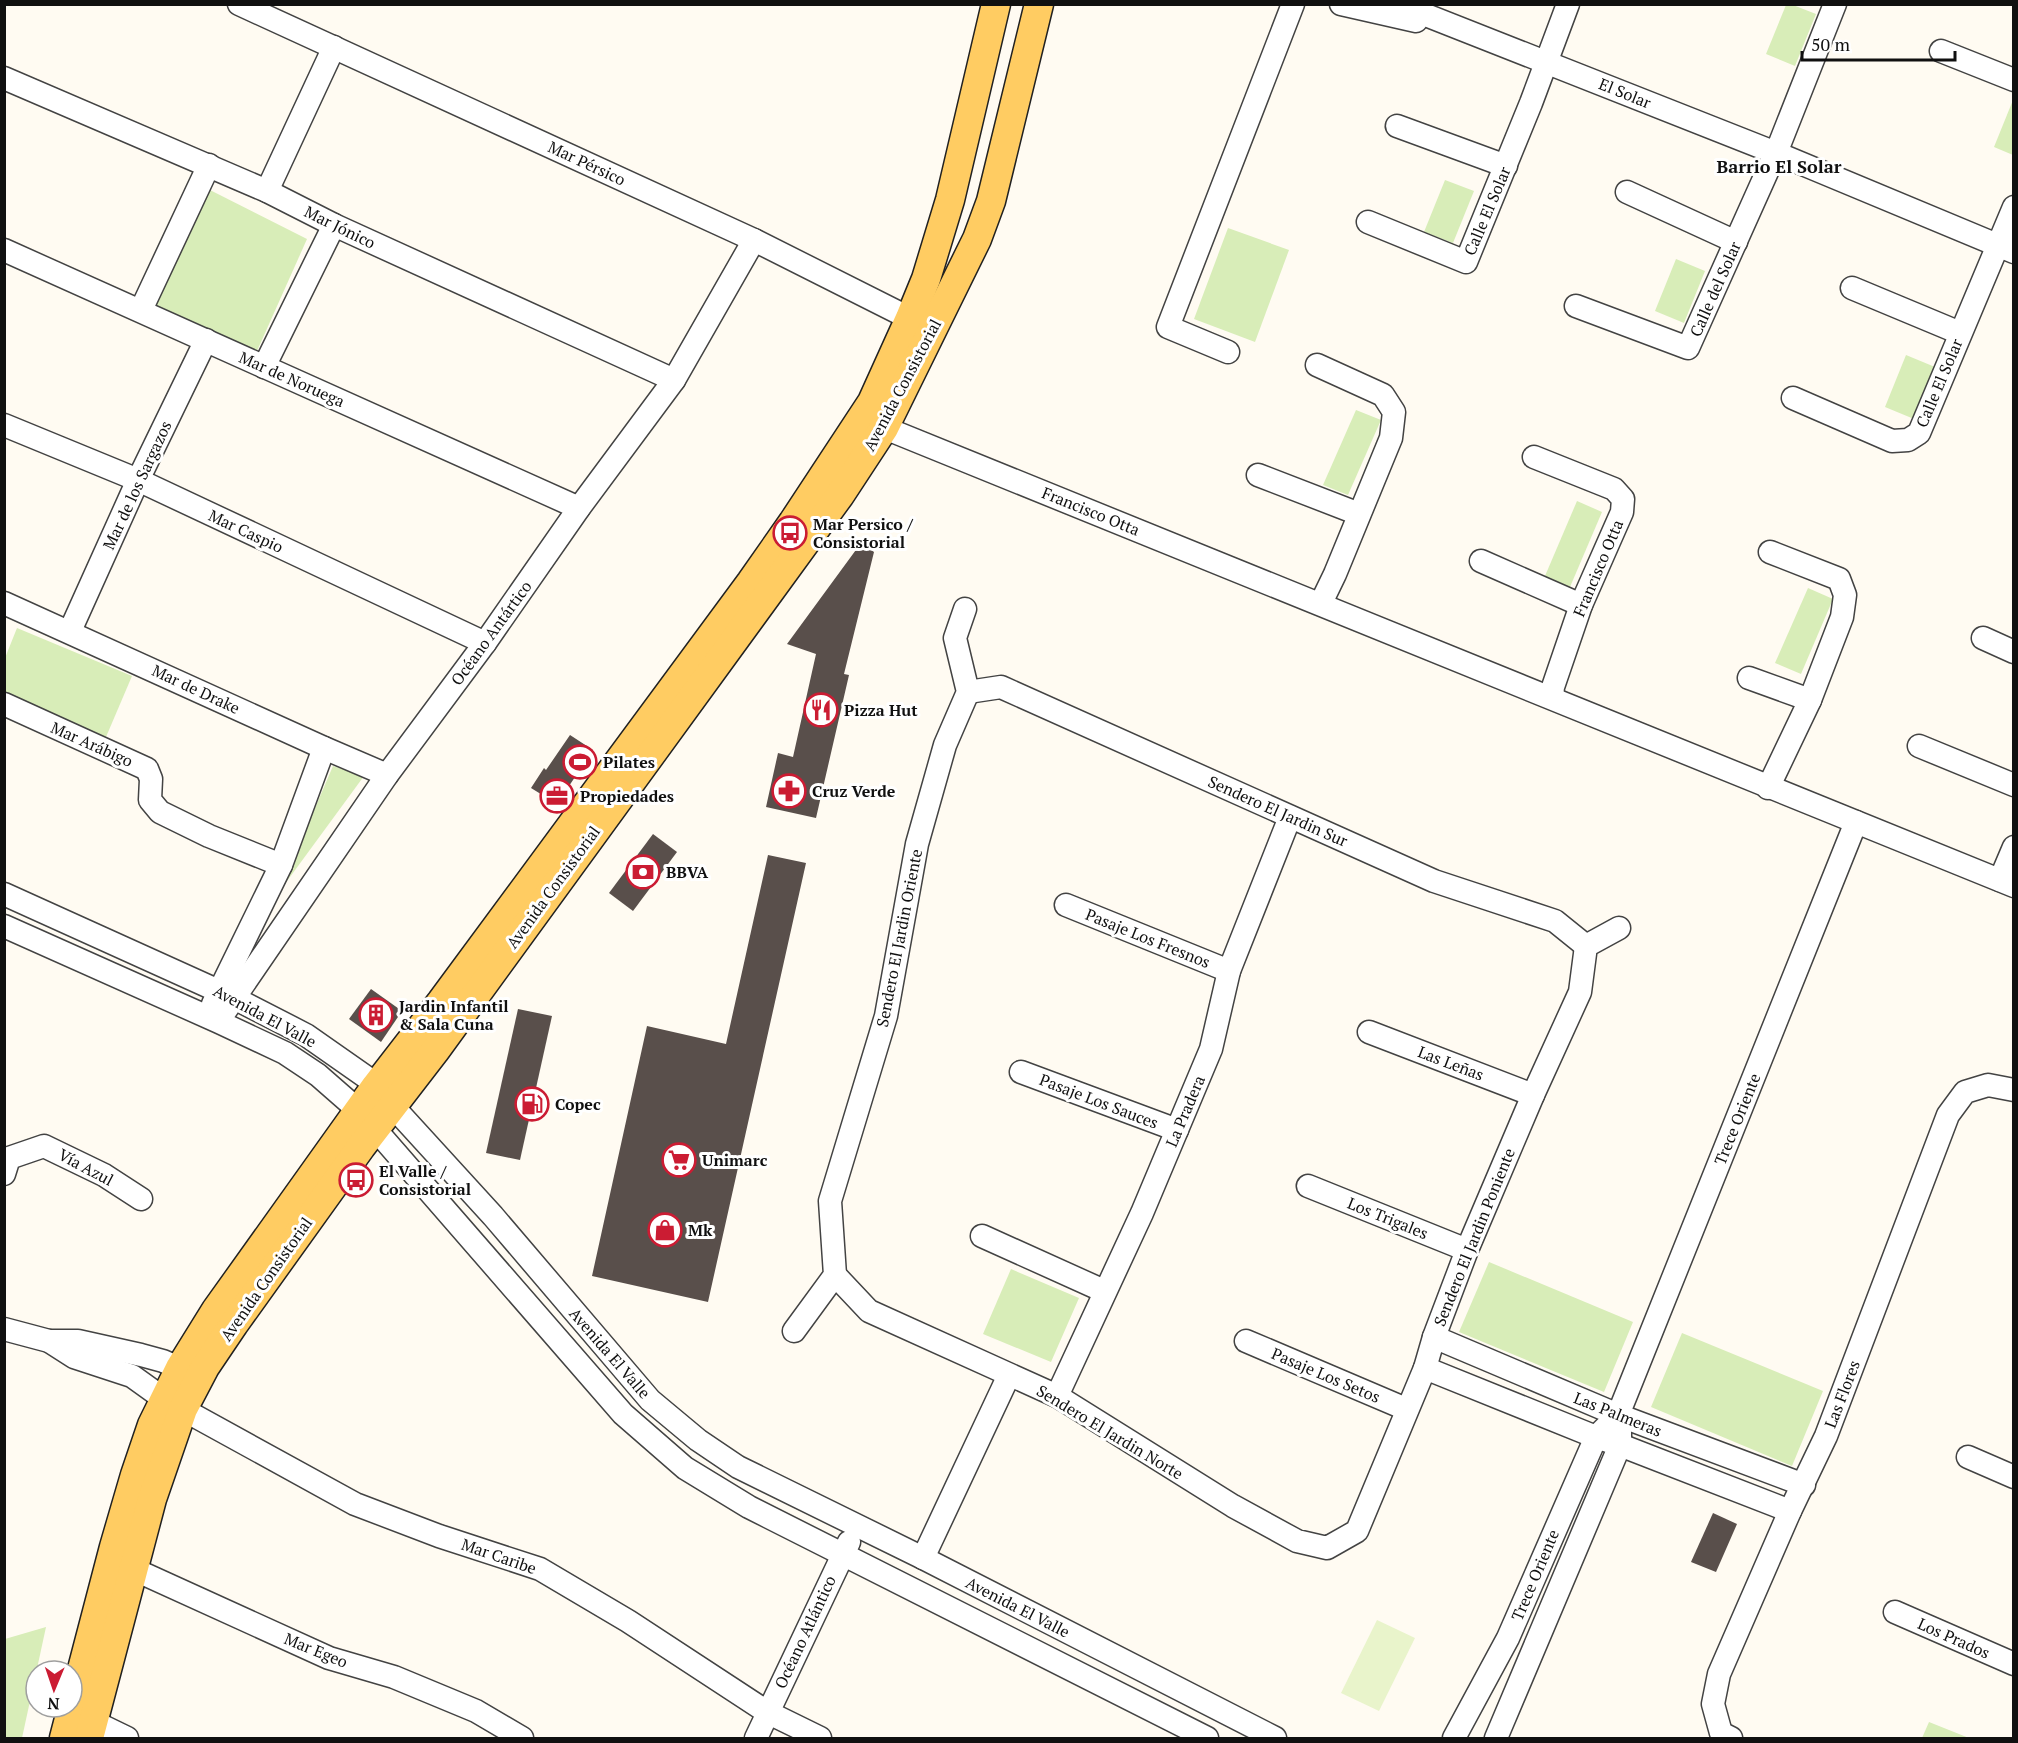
<svg xmlns="http://www.w3.org/2000/svg" width="2018" height="1743" viewBox="0 0 2018 1743" font-family="'PT Serif',serif">
  <style>
    .green { fill: #d8edb8 }
    .pitch { fill: #e9f4cb }
    .building { fill: #594f4b }
    .lines { fill: none; stroke-linecap: round; stroke-linejoin: round }
    .minor-casing { stroke: #434343; stroke-width: 25 }
    .major-casing { stroke: #212121; stroke-width: 31 }
    .minor { stroke: #fff; stroke-width: 22 }
    .major { stroke: #ffcc62; stroke-width: 28 }
    .labels { text-anchor: middle; stroke-width: 6; stroke-linejoin: round; paint-order: stroke }
    .street-label { font-size: 16px; fill: #101010; stroke: #fff }
    .poi-label { font-size: 16px; font-weight: bold; fill: #101010; stroke: #fff; text-anchor: start }
    .neighbourhood-label { font-size: 18px; font-weight: bold; fill: #101010; stroke: #fff }
  </style>
  <rect width="100%" height="100%" fill="#fffbf2"/>
  <g class="green">
    <path d="M1786,5H1793L1816,14L1795,66L1766,54Z"/>
    <path d="M2013,100L2014,155H2013L1994,147Z"/>
    <path d="M1445,180L1474,191L1453,243L1424,232Z"/>
    <path d="M204,187L307,239L257,351L146,301Z"/>
    <path d="M1228,228L1289,250L1255,342L1194,319Z"/>
    <path d="M1676,259L1705,271L1684,323L1655,311Z"/>
    <path d="M1906,355L1935,367L1914,419L1885,407Z"/>
    <path d="M1356,410L1381,420L1348,495L1323,485Z"/>
    <path d="M1577,501L1602,512L1570,587L1545,576Z"/>
    <path d="M1808,588L1833,599L1801,674L1775,663Z"/>
    <path d="M17,628L132,676L106,737L5,694V658Z"/>
    <path d="M333,766L364,776L279,892Z"/>
    <path d="M1489,1262L1633,1322L1604,1392L1459,1332Z"/>
    <path d="M1011,1269L1079,1298L1051,1362L983,1334Z"/>
    <path d="M1682,1333L1823,1391L1792,1466L1651,1407Z"/>
    <path d="M46,1627L22,1738H5V1639Z"/>
    <path d="M1929,1722L1969,1738H1922Z"/>
  </g>
  <path class="pitch" d="M1377,1620L1415,1638L1379,1711L1341,1693Z"/>
  <g class="building">
    <path d="M861,543L874,552L844,674L849,675L816,818L766,807L778,753L793,757L816,654L787,644Z"/>
    <path d="M570,735L593,750L557,804L531,788L544,768L546,770Z"/>
    <path d="M653,834L677,852L633,911L609,893Z"/>
    <path d="M768,855L806,863L708,1302L592,1276L647,1026L726,1044Z"/>
    <path d="M371,989L402,1011L381,1042L349,1019Z"/>
    <path d="M518,1009L552,1016L520,1160L486,1153Z"/>
    <path d="M1713,1513L1737,1524L1716,1572L1691,1562Z"/>
  </g>
  <g class="lines">
    <g class="minor-casing">
      <g id="minor">
        <path d="M239,4L754,240L925,326"/>
        <path d="M1341,4L1416,21"/>
        <path d="M1398,4L1776,153L2014,252"/>
        <path d="M1941,51L2014,80"/>
        <path d="M4,78L267,191L334,225L674,380"/>
        <path d="M1397,126L1506,166"/>
        <path d="M267,191L334,47"/>
        <path d="M1627,192L1736,242"/>
        <path d="M1368,222L1466,262L1531,103L1568,4"/>
        <path d="M4,250L579,508"/>
        <path d="M1852,288L1960,333"/>
        <path d="M1576,306L1688,348L1780,143L1835,4"/>
        <path d="M141,310L209,165"/>
        <path d="M1228,352L1168,327L1293,4"/>
        <path d="M1317,365L1383,395L1394,412L1391,438L1335,574L1321,603"/>
        <path d="M264,367L334,225"/>
        <path d="M1793,398L1892,441L1908,440L1919,433L2014,207"/>
        <path d="M870,422C1252,574 1632,732 2014,886"/>
        <path d="M4,425L138,480L485,643"/>
        <path d="M1534,457L1614,489L1623,499L1622,512L1581,605L1553,687L1552,697"/>
        <path d="M1258,475L1359,514"/>
        <path d="M1481,561L1581,605"/>
        <path d="M4,603L324,748L387,775"/>
        <path d="M70,631L138,480L206,340"/>
        <path d="M1983,638L2014,652"/>
        <path d="M1749,678L1810,700"/>
        <path d="M968,692L1001,687L1434,881L1555,921L1586,946"/>
        <path d="M4,704L147,769L151,779L150,800L160,812L209,836L281,865"/>
        <path d="M1919,746L2014,785"/>
        <path d="M1768,788L1810,700L1842,617L1845,595L1839,579L1770,552"/>
        <path d="M2000,880L2014,847"/>
        <path d="M4,894L234,998L306,1035L366,1077L493,1216L650,1400L698,1440L738,1467L923,1558L1275,1738"/>
        <path d="M1066,905L1229,971"/>
        <path d="M4,926L219,1022L285,1053L318,1075L358,1110L375,1129L623,1414L685,1468L749,1507L1207,1738"/>
        <path d="M213,1004L281,865L324,748"/>
        <path d="M226,1010L387,775L485,643L579,508L674,380L754,240"/>
        <path d="M1369,1032L1533,1095"/>
        <path d="M1021,1072L1177,1130"/>
        <path d="M4,1174L9,1158L44,1146L104,1175L141,1199"/>
        <path d="M1308,1186L1467,1250"/>
        <path d="M982,1236L1104,1291"/>
        <path d="M835,1275L869,1311L1057,1396L1233,1506L1297,1541L1327,1548L1357,1531L1425,1368L1434,1337L1467,1250L1533,1095L1580,992L1586,946L1619,928"/>
        <path d="M4,1329L49,1341L74,1357L132,1376L164,1399L355,1504L439,1536L540,1569L628,1621L767,1712L820,1738"/>
        <path d="M794,1331L835,1275L830,1201L886,1016L917,844L945,745L968,692L955,638L965,609"/>
        <path d="M1434,1337L1618,1415L1804,1485"/>
        <path d="M49,1341H78L141,1355L163,1361L193,1374"/>
        <path d="M1246,1341L1406,1409"/>
        <path d="M1425,1368L1596,1437L1620,1445L1790,1511"/>
        <path d="M1057,1396L1142,1213L1211,1049L1229,971L1290,817"/>
        <path d="M1968,1457L2014,1477"/>
        <path d="M923,1558L1009,1375"/>
        <path d="M120,1563L329,1658L394,1677L476,1711L522,1738"/>
        <path d="M1895,1612L2014,1664"/>
        <path d="M79,1718L94,1722L127,1738"/>
        <path d="M756,1738L849,1542"/>
        <path d="M1454,1738L1508,1638L1596,1437L1618,1415L1856,822"/>
        <path d="M1496,1738L1620,1445V1432"/>
        <path d="M1731,1738L1721,1733L1713,1704L1719,1674L1790,1511L1826,1436L1948,1115L1965,1092L1988,1085L2014,1090"/>
      </g>
    </g>
    <g class="major-casing">
      <g id="major">
        <path d="M64,1738L114,1547L135,1475L152,1425L180,1368L216,1310L376,1086L441,1002L751,582L793,522L872,402L910,318L926,279L950,200L996,4"/>
        <path d="M89,1738L152,1499L183,1409L205,1367L234,1324L361,1147L435,1051L840,495L884,428L977,239L991,201L1039,4"/>
      </g>
    </g>
    <use href="#minor" class="minor"/>
    <use href="#major" class="major"/>
  </g>
  <defs>
    <g id="bus-ring" transform="scale(1.725)"><circle r="9.5" fill="#fff" stroke="#cb1c33" stroke-width="1.5"/><path d="M-5-6H5V4H4V6H2V4H-2V6H-4V4H-5ZM-3.5-4V0h7V-4ZM-3.5 1.2v1.5H-2V1.2ZM2 1.2v1.5H3.5V1.2Z" fill="#cb1c33"/></g>
    <g id="restaurant-ring" transform="scale(1.725)"><circle r="9.5" fill="#fff" stroke="#cb1c33" stroke-width="1.5"/><path d="M-5-6h1v4h1v-4h1v4h1v-4h1v5L-1.5 .5V6h-2V.5L-5-1ZM5-6V6H3V1.5H1.5Q1.5-4 5-6Z" fill="#cb1c33"/></g>
    <g id="stadium-ring" transform="scale(1.725)"><circle r="9.5" fill="#fff" stroke="#cb1c33" stroke-width="1.5"/><path d="M0-5a6.5 5 0 1 0 0 10a6.5 5 0 1 0 0-10ZM-3.5-1.8h7v3.6h-7Z" fill="#cb1c33"/></g>
    <g id="pharmacy-ring" transform="scale(1.725)"><circle r="9.5" fill="#fff" stroke="#cb1c33" stroke-width="1.5"/><path d="M-2-6h4v4h4v4h-4v4h-4v-4h-4v-4h4Z" fill="#cb1c33"/></g>
    <g id="office-ring" transform="scale(1.725)"><circle r="9.5" fill="#fff" stroke="#cb1c33" stroke-width="1.5"/><path d="M-6-3h4V-5.5h4V-3h4V5H-6ZM-1-4.5V-3h2v-1.5ZM-6 0V1H6V0Z" fill="#cb1c33"/></g>
    <g id="bank-ring" transform="scale(1.725)"><circle r="9.5" fill="#fff" stroke="#cb1c33" stroke-width="1.5"/><path d="M-6-4H6V4H-6ZM0-2.3a2.3 2.3 0 1 0 0 4.6a2.3 2.3 0 1 0 0-4.6Z" fill="#cb1c33"/></g>
    <g id="building-ring" transform="scale(1.725)"><circle r="9.5" fill="#fff" stroke="#cb1c33" stroke-width="1.5"/><path d="M-4-6H4V6H1V3H-1V6H-4ZM-2.5-4.3h1.7v1.8h-1.7ZM.8-4.3h1.7v1.8H.8ZM-2.5-1h1.7V.8h-1.7ZM.8-1h1.7V.8H.8Z" fill="#cb1c33"/></g>
    <g id="fuel-ring" transform="scale(1.725)"><circle r="9.5" fill="#fff" stroke="#cb1c33" stroke-width="1.5"/><path d="M-5.5-6h7V0h2V4h1.3V-2.5L3-4.5l.8-.8L6-3V5H2.5V1h-1V6h-7ZM-4.2-4.7v3.2H.2V-4.7Z" fill="#cb1c33"/></g>
    <g id="supermarket-ring" transform="scale(1.725)"><circle r="9.5" fill="#fff" stroke="#cb1c33" stroke-width="1.5"/><path d="M-6-5.5h2.5l.6 2H6L4.5 2H-2.5L-4.4-4H-6ZM-1.5 3.2a1.3 1.3 0 1 0 .1 0ZM3 3.2a1.3 1.3 0 1 0 .1 0Z" fill="#cb1c33"/></g>
    <g id="shop-ring" transform="scale(1.725)"><circle r="9.5" fill="#fff" stroke="#cb1c33" stroke-width="1.5"/><path d="M-5-2.5h2.3a2.7 3.5 0 0 1 5.4 0H5L5.5 6h-11ZM-1.5-2.5h3a1.5 2.3 0 0 0-3 0Z" fill="#cb1c33"/></g>
  </defs>
  <g fill-rule="evenodd">
    <use href="#bus-ring" x="790" y="533"/>
    <use href="#restaurant-ring" x="821" y="710"/>
    <use href="#stadium-ring" x="580" y="762"/>
    <use href="#pharmacy-ring" x="789" y="791"/>
    <use href="#office-ring" x="557" y="796"/>
    <use href="#bank-ring" x="643" y="872"/>
    <use href="#building-ring" x="376" y="1015"/>
    <use href="#fuel-ring" x="532" y="1104"/>
    <use href="#supermarket-ring" x="679" y="1160"/>
    <use href="#bus-ring" x="356" y="1180"/>
    <use href="#shop-ring" x="665" y="1230"/>
  </g>
  <g class="labels">
    <g class="street-label">
      <text transform="translate(1625 93) rotate(22)" y="6">El Solar</text>
      <text transform="translate(587 163) rotate(25)" y="6">Mar Pérsico</text>
      <text transform="translate(1487 211) rotate(-67)" y="6">Calle El Solar</text>
      <text transform="translate(340 227) rotate(26)" y="6">Mar Jónico</text>
      <text transform="translate(1715 289) rotate(-66)" y="6">Calle del Solar</text>
      <text transform="translate(292 379) rotate(24)" y="6">Mar de Noruega</text>
      <text transform="translate(1939 383) rotate(-67)" y="6">Calle El Solar</text>
      <text transform="translate(902 385) rotate(-62)" y="6">Avenida Consistorial</text>
      <text transform="translate(137 485) rotate(-65)" y="6">Mar de los Sargazos</text>
      <text transform="translate(1091 511) rotate(22)" y="6">Francisco Otta</text>
      <text transform="translate(246 531) rotate(25)" y="6">Mar Caspio</text>
      <text transform="translate(1598 568) rotate(-67)" y="6">Francisco Otta</text>
      <text transform="translate(491 633) rotate(-54)" y="6">Océano Antártico</text>
      <text transform="translate(196 689) rotate(25)" y="6">Mar de Drake</text>
      <text transform="translate(92 744) rotate(24)" y="6">Mar Arábigo</text>
      <text transform="translate(1278 811) rotate(24)" y="6">Sendero El Jardin Sur</text>
      <text transform="translate(553 887) rotate(-54)" y="6">Avenida Consistorial</text>
      <text transform="translate(899 938) rotate(-79)" y="6">Sendero El Jardin Oriente</text>
      <text transform="translate(1148 938) rotate(22)" y="6">Pasaje Los Fresnos</text>
      <text transform="translate(265 1016) rotate(28)" y="6">Avenida El Valle</text>
      <text transform="translate(1451 1063) rotate(21)" y="6">Las Leñas</text>
      <text transform="translate(1099 1101) rotate(21)" y="6">Pasaje Los Sauces</text>
      <text transform="translate(1185 1111) rotate(-67)" y="6">La Pradera</text>
      <text transform="translate(1737 1119) rotate(-68)" y="6">Trece Oriente</text>
      <text transform="translate(86 1167) rotate(28)" y="6">Vía Azul</text>
      <text transform="translate(1388 1218) rotate(22)" y="6">Los Trigales</text>
      <text transform="translate(1474 1237) rotate(-68)" y="6">Sendero El Jardin Poniente</text>
      <text transform="translate(266 1279) rotate(-55)" y="6">Avenida Consistorial</text>
      <text transform="translate(610 1353) rotate(49)" y="6">Avenida El Valle</text>
      <text transform="translate(1326 1375) rotate(23)" y="6">Pasaje Los Setos</text>
      <text transform="translate(1842 1394) rotate(-69)" y="6">Las Flores</text>
      <text transform="translate(1618 1414) rotate(22)" y="6">Las Palmeras</text>
      <text transform="translate(1110 1432) rotate(31)" y="6">Sendero El Jardin Norte</text>
      <text transform="translate(499 1556) rotate(19)" y="6">Mar Caribe</text>
      <text transform="translate(1535 1575) rotate(-67)" y="6">Trece Oriente</text>
      <text transform="translate(1018 1607) rotate(27)" y="6">Avenida El Valle</text>
      <text transform="translate(805 1632) rotate(-65)" y="6">Océano Atlántico</text>
      <text transform="translate(1954 1638) rotate(24)" y="6">Los Prados</text>
      <text transform="translate(316 1650) rotate(22)" y="6">Mar Egeo</text>
    </g>
    <g class="poi-label">
      <text x="813" y="530">Mar Persico /<tspan x="813" dy="18">Consistorial</tspan></text>
      <text x="844" y="716">Pizza Hut</text>
      <text x="603" y="768">Pilates</text>
      <text x="812" y="797">Cruz Verde</text>
      <text x="580" y="802">Propiedades</text>
      <text x="666" y="878">BBVA</text>
      <text x="399" y="1012">Jardin Infantil<tspan x="399" dy="18">&amp; Sala Cuna</tspan></text>
      <text x="555" y="1110">Copec</text>
      <text x="702" y="1166">Unimarc</text>
      <text x="379" y="1177">El Valle /<tspan x="379" dy="18">Consistorial</tspan></text>
      <text x="688" y="1236">Mk</text>
    </g>
    <g class="neighbourhood-label">
      <text x="1779" y="173">Barrio El Solar</text>
    </g>
  </g>
  <rect width="2018" height="1743" fill="none" stroke="#101010" stroke-width="12"/>
  <g transform="translate(54 1689) rotate(182)"><circle r="28" fill="#ffffff" stroke="#9f9f9f" stroke-width="1.5"/>
  <path d="M0-4.5L10 22L0 15L-10 22Z" fill="#cb1c33"/>
  <text y="-9" font-size="16" font-weight="bold" text-anchor="middle" fill="#101010">N</text>
  </g>
  <path d="M1802 51v9h153v-9" fill="none" stroke="#101010" stroke-width="3"/>
  <text x="1811" y="51" font-size="18" fill="#101010" stroke="#ffffff" stroke-width="4.5" paint-order="stroke">50 m</text>
</svg>
